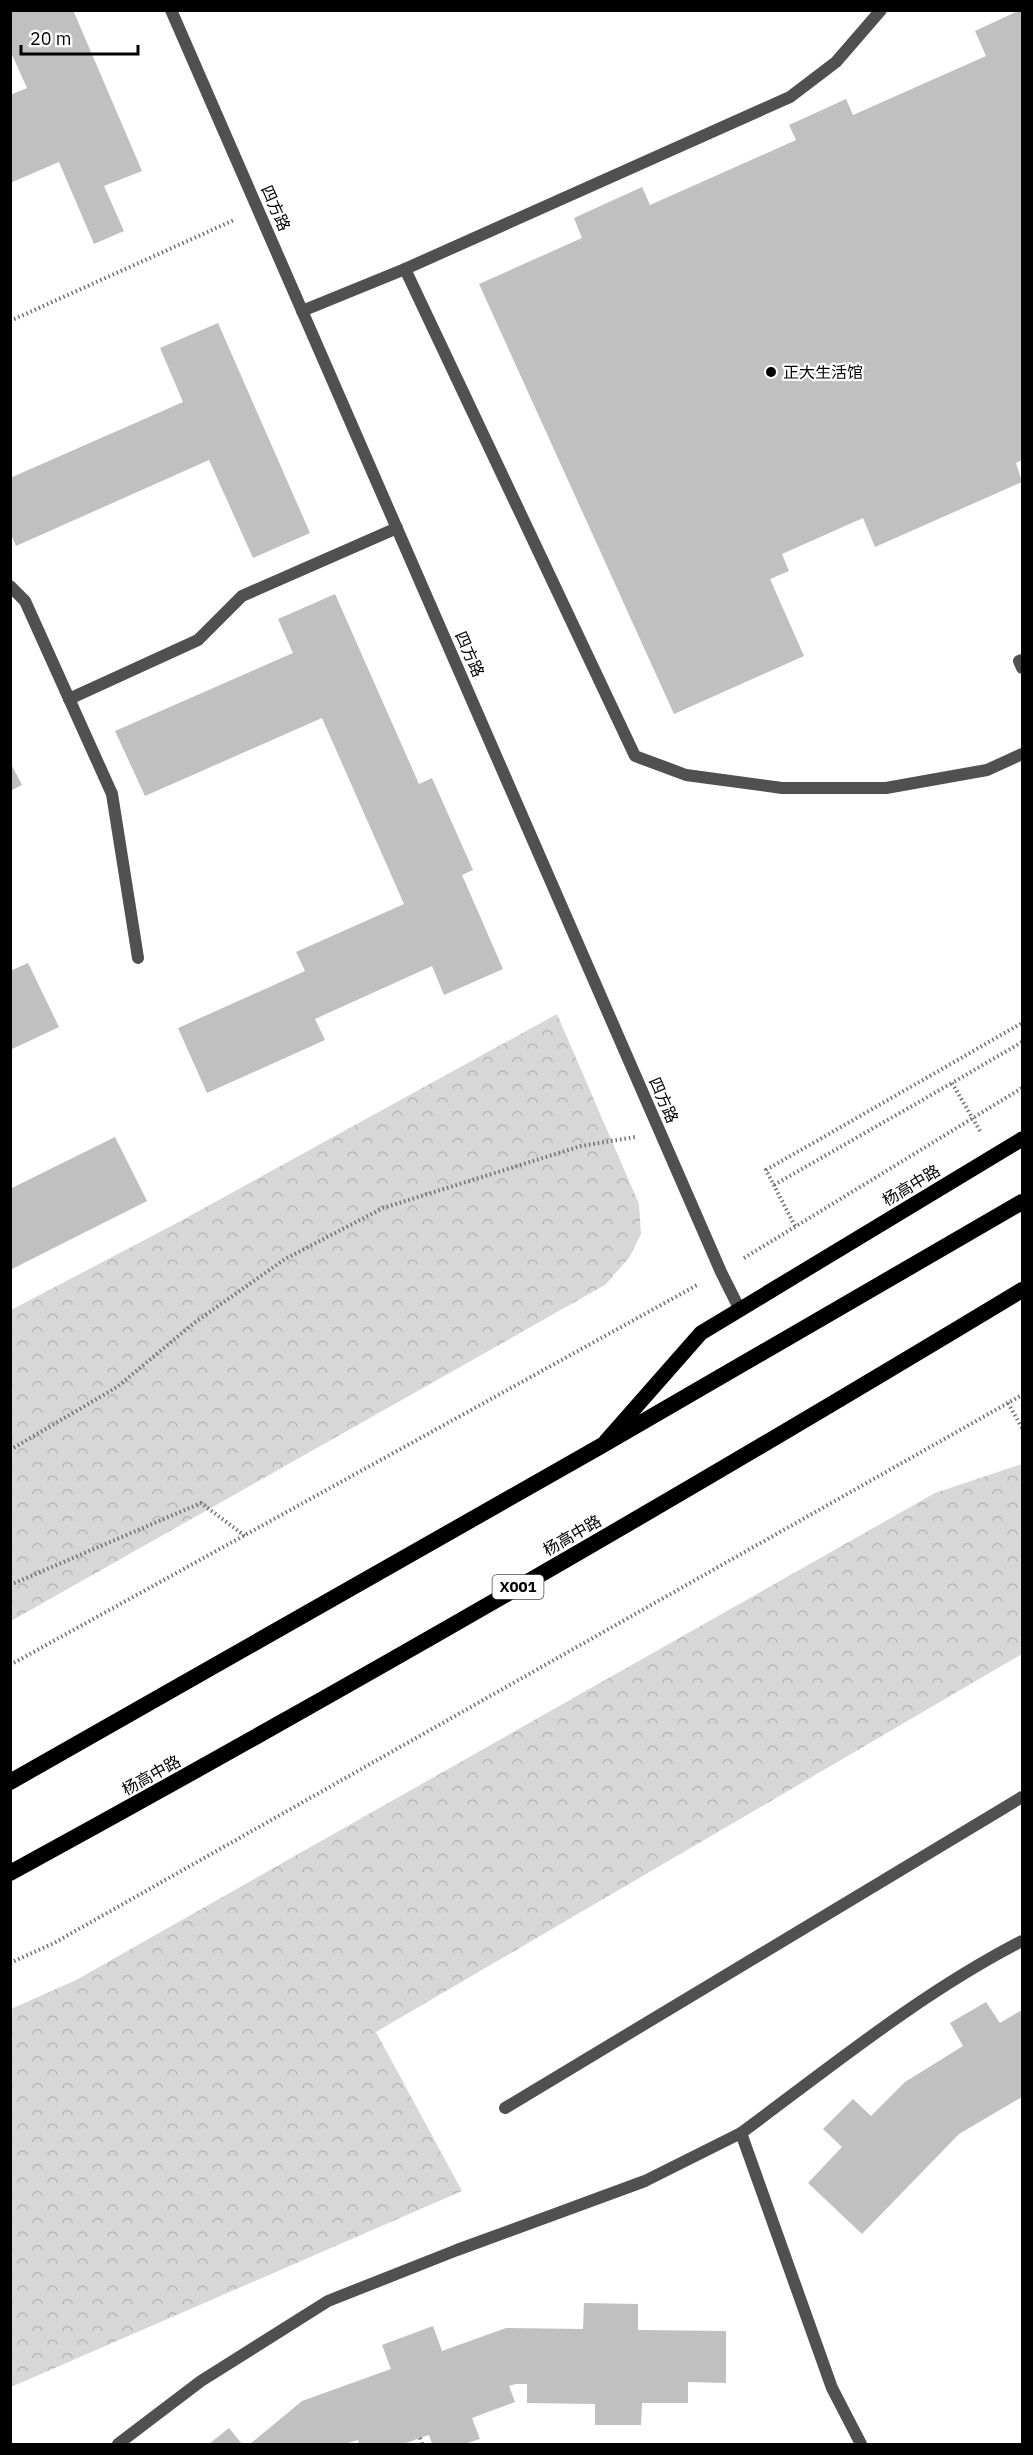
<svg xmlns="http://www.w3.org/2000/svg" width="1033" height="2455" viewBox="0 0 1033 2455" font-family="'IBM Plex Sans','Noto Sans SC',sans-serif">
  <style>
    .forest { fill: url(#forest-crowns) }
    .building { fill: #c0c0c0 }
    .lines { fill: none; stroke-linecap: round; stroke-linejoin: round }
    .path { stroke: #727272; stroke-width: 4; stroke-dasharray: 1.5 3; stroke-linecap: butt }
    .service { stroke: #505050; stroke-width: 12 }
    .minor { stroke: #505050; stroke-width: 12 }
    .primary { stroke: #000; stroke-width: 15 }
    .trunk { stroke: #000; stroke-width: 16 }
    .poi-dot { fill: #000; stroke: #fff; stroke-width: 2 }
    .labels { text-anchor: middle; stroke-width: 4.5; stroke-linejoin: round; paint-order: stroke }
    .shield { fill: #fff; stroke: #4c4c4c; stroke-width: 1.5 }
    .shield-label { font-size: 15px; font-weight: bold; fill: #000 }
    .street-label { font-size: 16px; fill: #000; stroke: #fff }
    .poi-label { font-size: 16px; fill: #000; stroke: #fff; text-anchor: start }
  </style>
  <defs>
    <pattern id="forest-crowns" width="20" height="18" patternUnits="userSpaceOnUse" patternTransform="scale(1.5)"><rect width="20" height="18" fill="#d7d7d7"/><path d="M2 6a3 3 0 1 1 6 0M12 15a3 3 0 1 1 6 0" fill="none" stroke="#b7b7b7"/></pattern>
  </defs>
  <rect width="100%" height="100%" fill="#fff"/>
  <g class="forest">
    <path d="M557,1014L639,1204L641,1234L629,1258L605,1285L11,1621V1310L175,1224Z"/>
    <path d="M1022,1464V1654L376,2032L462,2191L11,2387V2009L76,1980L935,1493Z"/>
  </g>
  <g class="building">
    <path d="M10,10H73L142,171L104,186L124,231L94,244L59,162L10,183V95L27,88L10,50Z"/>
    <path d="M1020,10H1022V460L1016,463L1022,482L875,547L863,518L782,554L789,571L770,579L804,656L674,714L479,284L582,238L574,218L642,187L650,205L796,140L789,125L846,99L853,115L986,56L975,31Z"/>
    <path d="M218,323L310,533L253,558L209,460L16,546L10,532V478L183,402L160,348Z"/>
    <path d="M335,594L419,784L432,778L473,870L462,875L503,969L444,995L432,966L315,1019L325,1040L207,1093L178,1028L305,971L296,952L404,904L322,718L145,796L115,731L293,653L278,619Z"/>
    <path d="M10,762L22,785L10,791Z"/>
    <path d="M28,963L59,1027L10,1050V971Z"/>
    <path d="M115,1137L147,1201L10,1270V1189Z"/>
    <path d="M986,2002L1000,2023L1022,2010V2097L959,2134L862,2234L808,2183L842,2147L823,2129L853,2099L871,2116L905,2082L963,2046L950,2023Z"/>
    <path d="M584,2303L638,2304V2330L726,2331V2383L688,2382V2403H642L641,2425H595V2404L527,2403V2384H516L509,2386L515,2402L472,2418L480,2439L464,2444H432L429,2435L403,2444H359L358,2440L344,2444H250L302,2401L391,2369L382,2345L433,2326L442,2351L506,2328L583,2329Z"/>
    <path d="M229,2428L242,2444H209Z"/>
  </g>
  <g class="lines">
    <g class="path">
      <path d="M10,321L234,220"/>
      <path d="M980,1131L952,1083L1022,1042"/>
      <path d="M774,1185L952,1083"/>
      <path d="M795,1226L766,1170L1022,1023"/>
      <path d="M744,1258L1022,1088"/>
      <path d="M1008,1403L1022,1428"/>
      <path d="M10,1450L117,1387L194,1323L285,1259L383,1208L581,1146L635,1137"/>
      <path d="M10,1585L201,1503L245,1536"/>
      <path d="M10,1665L699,1284"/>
      <path d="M10,1963L54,1943L1022,1395"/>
      <path d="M420,2438L422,2444"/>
    </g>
    <g class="service">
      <path d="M405,269L635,756L686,775L782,788H886L987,770L1022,754"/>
      <path d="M302,311L405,269L790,97L836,62L881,10"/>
      <path d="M10,586L25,601L112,794L138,958"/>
      <path d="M1022,660L1019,661L1022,668"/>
      <path d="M69,699L198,640L242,596L397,528"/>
      <path d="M505,2108L1022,1797"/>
      <path d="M741,2133C832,2066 921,1993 1022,1941"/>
      <path d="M118,2444L201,2381L328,2301L457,2250L645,2181L741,2133L832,2388L861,2444"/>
    </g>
    <path class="minor" d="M171,10L721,1272L740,1310"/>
    <path class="primary" d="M606,1441L701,1333L1022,1139"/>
    <g class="trunk">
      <path d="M10,1782L601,1446L1022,1202"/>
      <path d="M10,1873C352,1686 689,1491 1022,1290"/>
    </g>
  </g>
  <circle class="poi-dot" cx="771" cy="372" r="6"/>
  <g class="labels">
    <rect class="shield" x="492.5" y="1575" width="51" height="24" rx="4.5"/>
    <g class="shield-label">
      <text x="518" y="1592">X001</text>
    </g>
    <g class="street-label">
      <text transform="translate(276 208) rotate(66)" y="6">四方路</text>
      <text transform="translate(470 654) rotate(66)" y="6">四方路</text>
      <text transform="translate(664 1100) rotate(66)" y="6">四方路</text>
      <text transform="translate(911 1185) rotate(-31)" y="6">杨高中路</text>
      <text transform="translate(572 1535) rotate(-30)" y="6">杨高中路</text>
      <text transform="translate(151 1775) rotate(-29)" y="6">杨高中路</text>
    </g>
    <g class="poi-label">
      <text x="783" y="378">正大生活馆</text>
    </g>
  </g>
  <rect width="1033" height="2455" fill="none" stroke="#000000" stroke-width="24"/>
  <path d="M21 45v9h117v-9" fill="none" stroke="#000000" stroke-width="3"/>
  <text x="30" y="45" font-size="18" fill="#000000" stroke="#ffffff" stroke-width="4.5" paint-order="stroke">20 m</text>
</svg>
